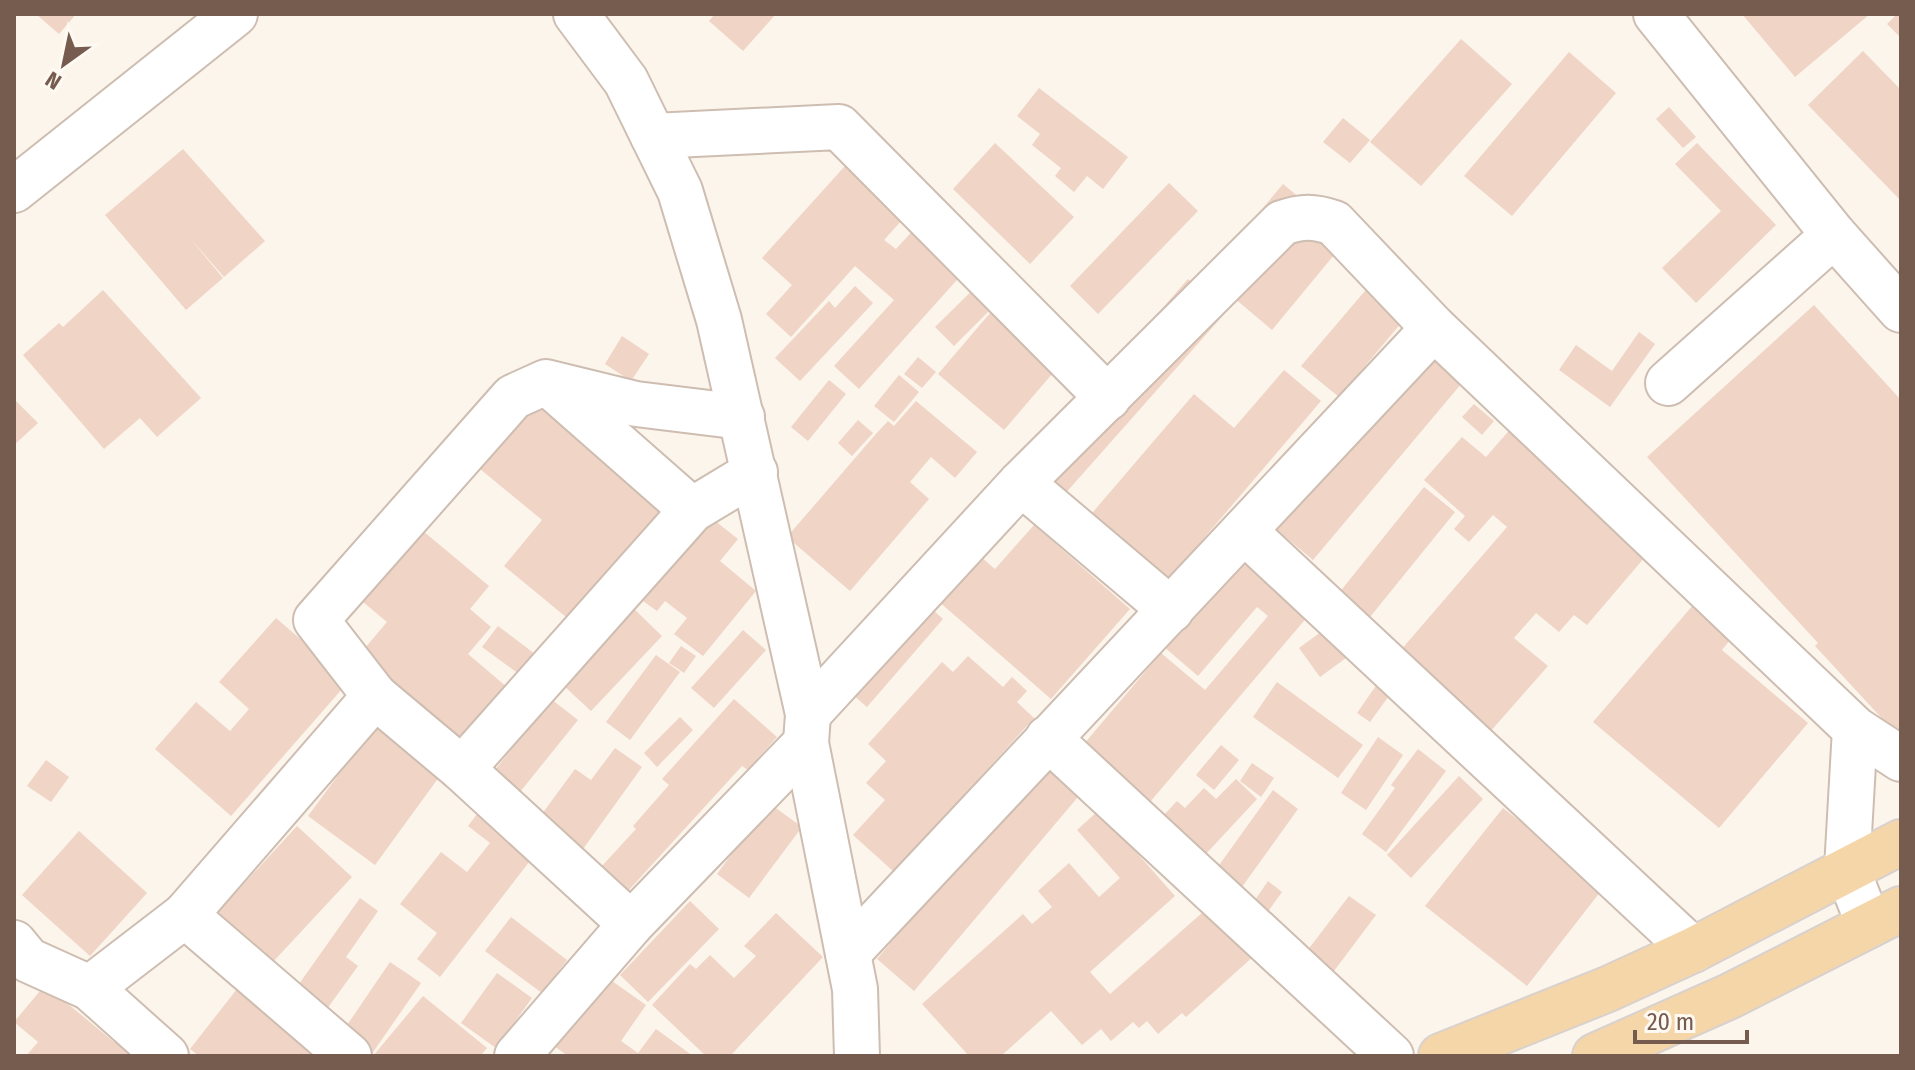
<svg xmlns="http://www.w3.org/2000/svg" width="1915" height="1070" viewBox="0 0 1915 1070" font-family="'Fira Sans Condensed',sans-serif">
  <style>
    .building { fill: #f0d4c5 }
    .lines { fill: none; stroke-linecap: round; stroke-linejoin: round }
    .minor-casing { stroke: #cebdb1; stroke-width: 48 }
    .primary-casing { stroke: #d9d1ce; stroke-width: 48 }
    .minor { stroke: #fff; stroke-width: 44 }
    .primary { stroke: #f5d6a9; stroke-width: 44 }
  </style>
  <rect width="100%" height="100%" fill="#fcf5ec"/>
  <g class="building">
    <path d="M36,14H76L59,34Z"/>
    <path d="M715,14H776L743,51L709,21Z"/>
    <path d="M1742,14H1870L1795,77Z"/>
    <path d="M1897,14H1901V38L1887,24Z"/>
    <path d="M1461,39L1512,84L1421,186L1370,142Z"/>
    <path d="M1863,51L1901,90V201L1808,105Z"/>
    <path d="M1569,52L1616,93L1512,216L1464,176Z"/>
    <path d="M1039,88L1128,157L1103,189L1087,176L1074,192L1055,176L1061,168L1032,145L1040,134L1017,116Z"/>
    <path d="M1669,107L1696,137L1683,148L1656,119Z"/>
    <path d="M1343,118L1370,140L1350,163L1323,142Z"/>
    <path d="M995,143L1074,217L1030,264L953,189Z"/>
    <path d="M1697,143L1776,225L1696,303L1662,268L1721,211L1675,164Z"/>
    <path d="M863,146L921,199L884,240L896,249L929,213L982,252L859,389L834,366L894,300L855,266L791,337L766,314L792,285L762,258Z"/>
    <path d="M183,149L265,241L224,277L189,237L223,278L186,310L105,215Z"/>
    <path d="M1169,183L1198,211L1098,314L1070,286Z"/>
    <path d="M1283,184L1348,238L1272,330L1207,275Z"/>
    <path d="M994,269L1077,345L1004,430L938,374L1008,292L954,346L935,327Z"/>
    <path d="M1376,278L1413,309L1339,397L1301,366Z"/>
    <path d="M1188,279L1226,312L1063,496L1026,464Z"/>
    <path d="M855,286L873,303L800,381L775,358L829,301L835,308Z"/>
    <path d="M103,290L201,398L157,437L140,418L104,449L23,355L59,323L63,327Z"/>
    <path d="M1814,305L1901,400V739L1815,646L1818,643L1647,457Z"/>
    <path d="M1639,332L1655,344L1610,407L1559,370L1576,345L1612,371Z"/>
    <path d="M622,336L649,354L631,381L605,364Z"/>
    <path d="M1430,346L1467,377L1313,560L1277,530Z"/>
    <path d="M918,357L936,372L922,388L904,374Z"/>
    <path d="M1284,370L1321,401L1164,585L1087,519L1194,394L1234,428Z"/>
    <path d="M899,375L919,392L894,422L874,406Z"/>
    <path d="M829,380L846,394L808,441L791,427Z"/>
    <path d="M531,394L667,506L572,622L504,566L542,520L474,464Z"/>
    <path d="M14,399L38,423L14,445Z"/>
    <path d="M916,401L977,452L955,478L931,457L910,482L929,499L850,591L787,537L875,435L888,421L894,426Z"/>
    <path d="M1474,404L1494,421L1482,435L1462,417Z"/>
    <path d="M858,420L873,433L852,456L838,443Z"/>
    <path d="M1513,426L1645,557L1587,625L1574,615L1559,632L1536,613L1514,638L1548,666L1489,733L1400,651L1507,527L1493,515L1469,542L1454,529L1465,516L1424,480L1462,437L1486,457Z"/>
    <path d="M1424,487L1455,512L1370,617L1339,593Z"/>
    <path d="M710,517L738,539L720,561L756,591L703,656L674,634L687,618L665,601L657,611L643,601Z"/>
    <path d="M1034,525L1130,609L1051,699L922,587L962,541L995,569Z"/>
    <path d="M423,531L489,586L470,609L491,627L468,654L508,688L463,741L360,654L387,622L363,602Z"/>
    <path d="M1239,556L1309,615L1150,802L1083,745L1161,653L1205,690L1268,616L1257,607L1198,676L1163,646Z"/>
    <path d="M916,595L943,619L867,707L839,683Z"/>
    <path d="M1699,598L1738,630L1722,650L1808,723L1719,828L1593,722Z"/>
    <path d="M633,608L662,636L591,711L563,685L612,633L610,631Z"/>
    <path d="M276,618L349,681L231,816L155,749L196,702L230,731L249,709L219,682Z"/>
    <path d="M498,626L539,657L523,677L482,647Z"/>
    <path d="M1325,629L1346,658L1320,677L1299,648Z"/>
    <path d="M743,630L766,650L714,708L691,688Z"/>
    <path d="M681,646L696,656L684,673L669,663Z"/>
    <path d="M656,655L680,672L630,740L606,722Z"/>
    <path d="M968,656L1003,687L1012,677L1027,691L1017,702L1034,718L894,872L853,835L885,800L866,783L886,761L868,744L942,662L953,672Z"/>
    <path d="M1382,677L1396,686L1370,722L1357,713Z"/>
    <path d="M1277,682L1363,745L1338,778L1253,717Z"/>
    <path d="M551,699L578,720L520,792L494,771Z"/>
    <path d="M734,699L777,737L748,770L742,766L628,891L601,867L636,829L633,826L669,785L662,779Z"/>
    <path d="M680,717L693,730L657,767L644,753Z"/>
    <path d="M376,724L442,773L375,865L308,816Z"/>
    <path d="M1378,737L1403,755L1366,810L1341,793Z"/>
    <path d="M1221,745L1239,760L1214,790L1196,775Z"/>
    <path d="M615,748L642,767L583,849L539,818L575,769L591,780Z"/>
    <path d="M1418,749L1446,771L1386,852L1362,834L1395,788L1391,785Z"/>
    <path d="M46,760L69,777L51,802L27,786Z"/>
    <path d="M1046,760L1083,791L914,991L877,959Z"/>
    <path d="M1252,763L1274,778L1261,797L1240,781Z"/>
    <path d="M1459,776L1483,799L1411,878L1387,855Z"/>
    <path d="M1236,779L1257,799L1204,856L1163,816L1177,801L1185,808L1204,788L1216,799Z"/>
    <path d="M1273,790L1298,809L1242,887L1217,868Z"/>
    <path d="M769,803L802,827L749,898L717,874Z"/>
    <path d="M1503,808L1604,887L1527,986L1425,906Z"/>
    <path d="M1099,810L1175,896L1090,972L1110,994L1211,905L1255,955L1186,1017L1182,1013L1158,1034L1147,1021L1139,1028L1133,1022L1111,1041L1101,1029L1082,1045L1051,1011L1001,1056H969L922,1004L1023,914L1032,924L1052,907L1038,891L1069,863L1099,897L1120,878L1077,830Z"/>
    <path d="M477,814L533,857L440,977L417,959L437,933L400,904L441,852L467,872L490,843L468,826Z"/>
    <path d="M297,826L352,877L271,964L216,914Z"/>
    <path d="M79,831L147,893L90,956L22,895Z"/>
    <path d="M1268,881L1282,892L1267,913L1253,903Z"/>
    <path d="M1349,896L1376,915L1331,975L1304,955Z"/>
    <path d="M360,898L378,911L346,957L358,966L324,1013L294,991Z"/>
    <path d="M690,901L719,929L648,1002L620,975Z"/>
    <path d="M776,913L823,957L730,1056H706L652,1005L690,964L696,969L710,955L734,978L756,956L744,946Z"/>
    <path d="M511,917L567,960L542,993L485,951Z"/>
    <path d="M390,962L421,983L371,1055L341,1034Z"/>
    <path d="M497,973L532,998L496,1048L461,1023Z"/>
    <path d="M605,976L646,1005L621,1041L638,1053L656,1029L693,1056H568L554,1046Z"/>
    <path d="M45,985L114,1042L116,1039L136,1056H26L38,1042L14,1022Z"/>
    <path d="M237,989L271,1016L332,1056H199L190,1049Z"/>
    <path d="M423,996L487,1048L480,1056H373Z"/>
  </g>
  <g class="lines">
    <g class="minor-casing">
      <g id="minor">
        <path d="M576,14L626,81L680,191L719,320L808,714L806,743L855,989L857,1056"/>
        <path d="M1656,14L1834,235L1901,310"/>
        <path d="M653,136L839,127L1108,398"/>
        <path d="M14,190L235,14"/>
        <path d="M1668,383L1834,235"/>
        <path d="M551,386L692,510"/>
        <path d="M1021,483L1171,610"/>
        <path d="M1244,531L1693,950"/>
        <path d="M375,696L316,620L513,397L546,382L636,404L742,417"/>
        <path d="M808,714L1021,483L1282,223C1302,216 1314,216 1334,223L1434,328L1855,729L1901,759"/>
        <path d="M1855,729L1847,869L1869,925"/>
        <path d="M1048,738L1391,1056"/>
        <path d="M462,769L692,510L755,472"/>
        <path d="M14,943L28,960L90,988L166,1056"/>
        <path d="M848,953L1434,328"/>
        <path d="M90,988L185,915"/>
        <path d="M349,1056L185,915L375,696L462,769L631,924"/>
        <path d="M517,1056L631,924L806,743"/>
      </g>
    </g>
    <g class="primary-casing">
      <g id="primary">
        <path d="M1441,1056L1608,989L1693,950L1901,842"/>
        <path d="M1595,1056L1730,996L1901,909"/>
      </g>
    </g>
    <use href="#minor" class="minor"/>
    <use href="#primary" class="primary"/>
  </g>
  <rect width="1915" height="1070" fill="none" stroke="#765c4f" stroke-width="32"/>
  <g transform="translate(64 64) rotate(213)" stroke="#fef9f2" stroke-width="6" paint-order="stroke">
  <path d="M0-6L14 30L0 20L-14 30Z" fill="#765c4f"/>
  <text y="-12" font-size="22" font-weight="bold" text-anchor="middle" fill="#765c4f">N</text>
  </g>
  <path d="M1635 1030v12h112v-12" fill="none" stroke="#765c4f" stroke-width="4"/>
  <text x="1647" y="1030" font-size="24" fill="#765c4f" stroke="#fef9f2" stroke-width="6" paint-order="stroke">20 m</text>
</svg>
